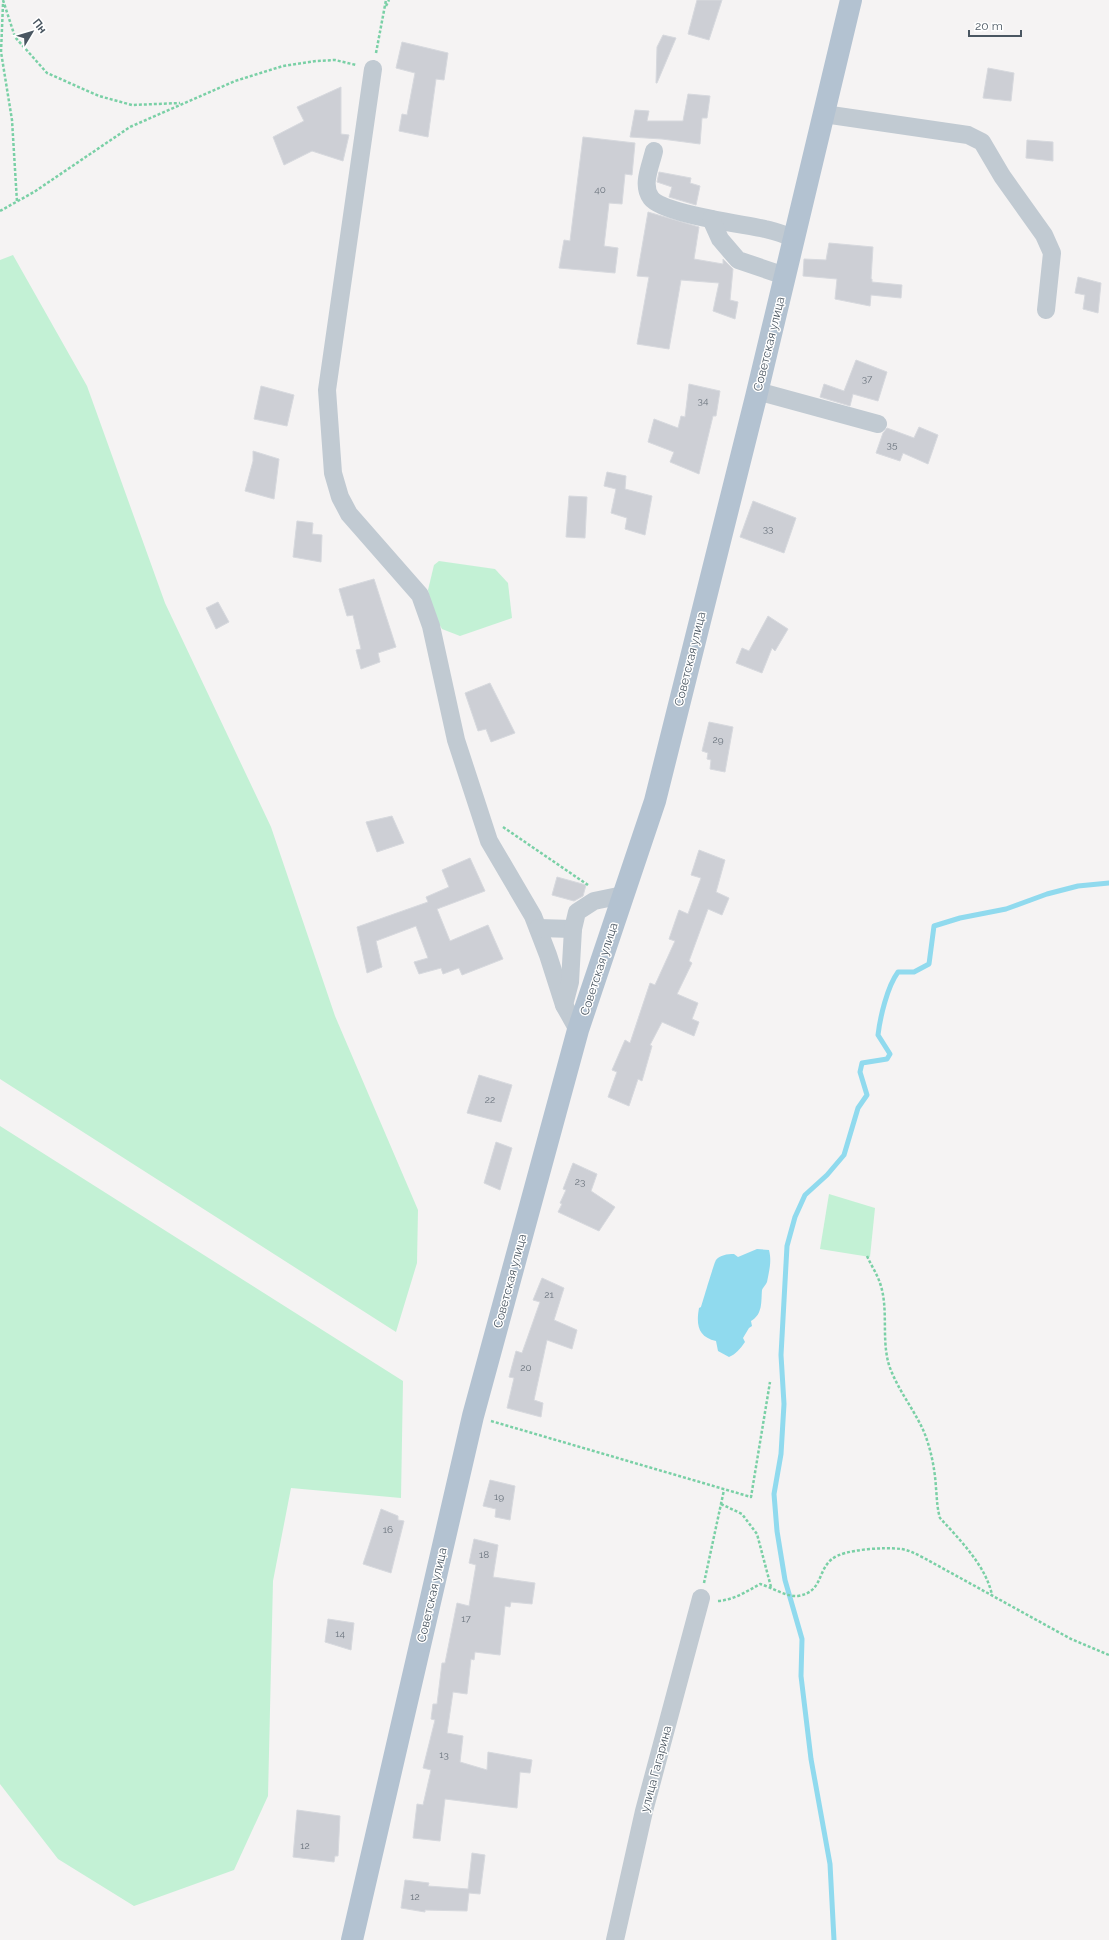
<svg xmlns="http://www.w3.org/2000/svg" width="1109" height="1940" viewBox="0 0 1109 1940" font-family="Raleway,sans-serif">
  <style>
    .green { fill: #c3f1d5 }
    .water { fill: #90daee }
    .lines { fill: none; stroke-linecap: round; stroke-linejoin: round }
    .stream { stroke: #90daee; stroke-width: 5 }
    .building { fill: #cdcfd5; stroke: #d7d9de }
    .path { stroke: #7ad0a6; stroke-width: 2.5; stroke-dasharray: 3 2; stroke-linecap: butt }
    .minor { stroke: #c1cad2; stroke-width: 18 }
    .major { stroke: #b3c2d1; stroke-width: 22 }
    .labels { text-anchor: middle; stroke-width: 3; stroke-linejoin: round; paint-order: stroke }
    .number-label { font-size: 10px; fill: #6b747e }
    .street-label { font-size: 12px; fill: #4a5661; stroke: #fff }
  </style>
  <rect width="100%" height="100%" fill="#f5f3f3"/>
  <g class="green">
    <path d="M13,255L87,386L165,603L271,827L335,1016L418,1210L417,1263L396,1332L0,1079V260Z"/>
    <path d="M439,561L495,569L508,583L512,618L460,636L442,629L433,613L428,590L434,565Z"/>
    <path d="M0,1126L403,1381L401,1498L291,1488L273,1581L268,1796L234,1870L134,1906L58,1859L0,1784Z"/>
    <path d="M829,1194L875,1208L870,1257L820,1249Z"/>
  </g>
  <path class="water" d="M757,1249L769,1250C772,1262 769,1271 767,1282C766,1285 763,1287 762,1290C761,1302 763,1314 751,1321L752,1326L749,1328L743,1338L745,1342C740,1349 736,1354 729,1357L718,1351L716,1341C698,1337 696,1325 699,1308L701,1307C703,1301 714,1263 716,1260C720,1255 727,1254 734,1254L738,1257Z"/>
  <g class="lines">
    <path class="stream" d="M834,1940L830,1864L811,1759L801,1676L802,1639L785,1580L777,1531L774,1494L781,1454L784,1404L781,1355L787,1246L795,1217L805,1195L827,1175L844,1155L858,1108L867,1095L860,1072L862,1063L887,1059L890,1054L878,1035C880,1018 887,987 898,972H914L929,964L934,926L960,918L1006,909L1047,894L1078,886L1109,883"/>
  </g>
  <g class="building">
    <path d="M697,0H722L709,40L688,34Z"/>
    <path d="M663,35L676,38L657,83H656L657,47Z"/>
    <path d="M402,42L448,53L444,80L436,79L428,137L399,131L402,114L407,115L415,73L396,68Z"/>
    <path d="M988,68L1014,73L1011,101L983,98Z"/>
    <path d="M341,87V134L349,135L343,161L312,151L284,165L273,137L304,121L297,107Z"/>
    <path d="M688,94L710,96L707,118H702L700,144L662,139L630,137L635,110L649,111L647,121H683Z"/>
    <path d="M583,137L635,143L632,175L625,174L622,204L609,203L604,246L618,248L615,273L559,268L564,240L570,241Z"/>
    <path d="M1027,140L1053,142V161L1026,158Z"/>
    <path d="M659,172L691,178L690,183L700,186L696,205L669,197L672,187L657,182Z"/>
    <path d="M648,212L699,227L694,259L723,264V259L733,269L730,300L738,302L735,319L713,311L719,283L681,280L669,349L637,344L649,277L637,276Z"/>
    <path d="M829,243L873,247L871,279H872V282L902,285L901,298L871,295L870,306L835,299L837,279L803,276L804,259L826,260Z"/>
    <path d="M1078,277L1101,283L1098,313L1083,309L1085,295L1075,293Z"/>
    <path d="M856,360L887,372L878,401L853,394L850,406L820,397L824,384L844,391Z"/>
    <path d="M689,384L720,391L716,416H713L699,474L670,462L674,452L648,442L654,419L678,428L681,416L685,417Z"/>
    <path d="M261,386L294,395L287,426L254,419Z"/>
    <path d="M919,427L938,435L928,464L903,453L900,461L876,453L883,433L887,428L914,438Z"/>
    <path d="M253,451L279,459L274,499L245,491L253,461Z"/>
    <path d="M607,472L626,476L625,489L652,496L645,535L625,529L627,518L611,513L616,489L604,486Z"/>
    <path d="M569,496L587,497L585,538L566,537Z"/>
    <path d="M753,501L796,518L784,553L740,537Z"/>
    <path d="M297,521L313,523L312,534L322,535L321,562L293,557Z"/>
    <path d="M374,579L396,647L378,653L380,662L361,669L356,650L361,649L353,615L347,616L339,589Z"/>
    <path d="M218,602L229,622L216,629L206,608Z"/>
    <path d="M768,616L788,629L775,651L772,648L762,673L736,663L742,648L749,651Z"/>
    <path d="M490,683L515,733L491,742L486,729L478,731L465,693Z"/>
    <path d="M709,722L733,727L725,772L710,769L711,760L707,759L708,753L702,751Z"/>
    <path d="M392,816L404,843L377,852L366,822Z"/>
    <path d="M699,850L725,860L716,892L729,898L722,915L708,909L689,961L692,963L677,994L698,1003L692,1019L699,1022L694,1036L662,1022L650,1045L652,1046L642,1081L638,1079L629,1106L608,1097L617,1072L612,1070L625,1040L630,1043L650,983L655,985L675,941L669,939L679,910L688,914L701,878L691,875Z"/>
    <path d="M470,858L485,891L437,909L450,941L488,925L503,959L462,975L459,968L443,974L441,968L419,974L414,962L428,958L416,926L376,941L382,967L367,973L357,927L428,902L426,897L449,887L442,870Z"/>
    <path d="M557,877L586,885L583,896L574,901L552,895Z"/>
    <path d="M479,1075L512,1085L501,1122L467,1113Z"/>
    <path d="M496,1142L512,1148L500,1190L484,1183Z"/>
    <path d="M573,1163L597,1174L591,1191L615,1207L599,1231L558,1212L562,1204L560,1203L566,1190L563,1189Z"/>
    <path d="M542,1278L564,1288L554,1320L577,1330L572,1349L547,1340L534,1400L543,1403L541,1417L507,1408L514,1378L509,1377L516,1351L522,1353L540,1302L533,1300Z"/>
    <path d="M490,1480L515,1486L510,1520L495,1517L496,1509L483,1506Z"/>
    <path d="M381,1509L398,1516V1520L404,1521L391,1573L363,1564Z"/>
    <path d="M474,1539L498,1545L493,1577L535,1583L532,1604L511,1602L510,1607L505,1606L500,1655L475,1652L474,1660L471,1659L467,1694L453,1692L447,1733L463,1736L460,1762L487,1770L488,1752L532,1760L530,1773L520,1772L517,1808L445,1799L440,1841L413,1838L417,1804L423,1805L431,1770L423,1768L435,1720L431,1719L433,1704H437L442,1663H445L457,1603L469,1606L476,1565L469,1563Z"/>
    <path d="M328,1619L354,1623L351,1650L325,1642Z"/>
    <path d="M297,1810L340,1816L338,1856H335L334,1862L293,1857Z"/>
    <path d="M472,1853L485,1855L480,1894L469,1893L467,1911L425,1910V1912L401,1908L405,1880L429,1883L428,1886L468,1889Z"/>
  </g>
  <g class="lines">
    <g class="path">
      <path d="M3,0L15,37L47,73L99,96L132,105L180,103"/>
      <path d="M3,4L1,52L12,120L17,202"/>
      <path d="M386,6L389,0"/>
      <path d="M376,53L386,0"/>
      <path d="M0,211L34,192L130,127L235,81L283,66L316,61L335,60L356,65"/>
      <path d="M503,827L588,885"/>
      <path d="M867,1256C871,1265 877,1274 880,1283C889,1309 881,1338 889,1365C897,1389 914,1409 924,1432C931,1449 935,1470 936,1488C937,1499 937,1508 940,1518C960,1540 986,1566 992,1595"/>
      <path d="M491,1421L751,1497L770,1382"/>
      <path d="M721,1504L742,1514L757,1534L771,1587"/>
      <path d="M704,1583L724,1490"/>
      <path d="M718,1601C733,1600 746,1592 760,1584C771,1587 786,1597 798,1596C823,1592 817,1571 832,1559C844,1549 885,1547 901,1549C909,1550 916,1554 924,1558L1071,1639L1109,1655"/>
    </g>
    <g class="minor">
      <path d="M373,69L327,390L333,473L340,497L349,514L420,595L431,626L456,740L489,841L533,916L548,955L564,1005L578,1030"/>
      <path d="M824,114L968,135L982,142L1002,176L1044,235L1052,253L1046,310"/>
      <path d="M654,151C651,165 641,185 651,198C663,214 743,224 765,229C775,231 785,235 794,238"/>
      <path d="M711,219L720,239L738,260L785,276"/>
      <path d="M757,391L878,424"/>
      <path d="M538,928L573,929"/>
      <path d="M564,1005L570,982L573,929L577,912L594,901L623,895"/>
      <path d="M615,1940L644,1811L701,1598"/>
    </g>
    <path class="major" d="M352,1940L473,1416L578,1030L655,801L756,397L851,0"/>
  </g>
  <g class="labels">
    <g class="number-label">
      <text x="600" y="193">40</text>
      <text x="867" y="382">37</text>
      <text x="703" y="404">34</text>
      <text x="892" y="448">35</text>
      <text x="768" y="532">33</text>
      <text x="718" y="743">29</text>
      <text x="490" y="1103">22</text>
      <text x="580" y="1185">23</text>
      <text x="549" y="1298">21</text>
      <text x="526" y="1371">20</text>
      <text x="499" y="1500">19</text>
      <text x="388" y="1533">16</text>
      <text x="484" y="1558">18</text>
      <text x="466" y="1622">17</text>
      <text x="340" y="1637">14</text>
      <text x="444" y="1758">13</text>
      <text x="305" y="1849">12</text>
      <text x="415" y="1900">12</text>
    </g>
    <g class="street-label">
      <text transform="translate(769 344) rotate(-76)" y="4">Советская улица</text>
      <text transform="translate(690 659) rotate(-76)" y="4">Советская улица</text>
      <text transform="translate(599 969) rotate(-72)" y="4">Советская улица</text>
      <text transform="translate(510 1281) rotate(-75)" y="4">Советская улица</text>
      <text transform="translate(432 1595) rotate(-77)" y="4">Советская улица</text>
      <text transform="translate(656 1769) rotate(-75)" y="4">улица Гагарина</text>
    </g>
  </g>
  <g transform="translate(32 32) rotate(52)" stroke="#ffffff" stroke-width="3" paint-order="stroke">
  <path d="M0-3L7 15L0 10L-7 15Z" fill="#4a5661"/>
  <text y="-6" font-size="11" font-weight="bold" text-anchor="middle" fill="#4a5661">Пн</text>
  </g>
  <path d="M969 30v6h52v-6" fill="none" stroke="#4a5661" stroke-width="2"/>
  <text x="975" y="30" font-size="12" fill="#4a5661" stroke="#ffffff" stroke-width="3" paint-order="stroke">20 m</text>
</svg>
